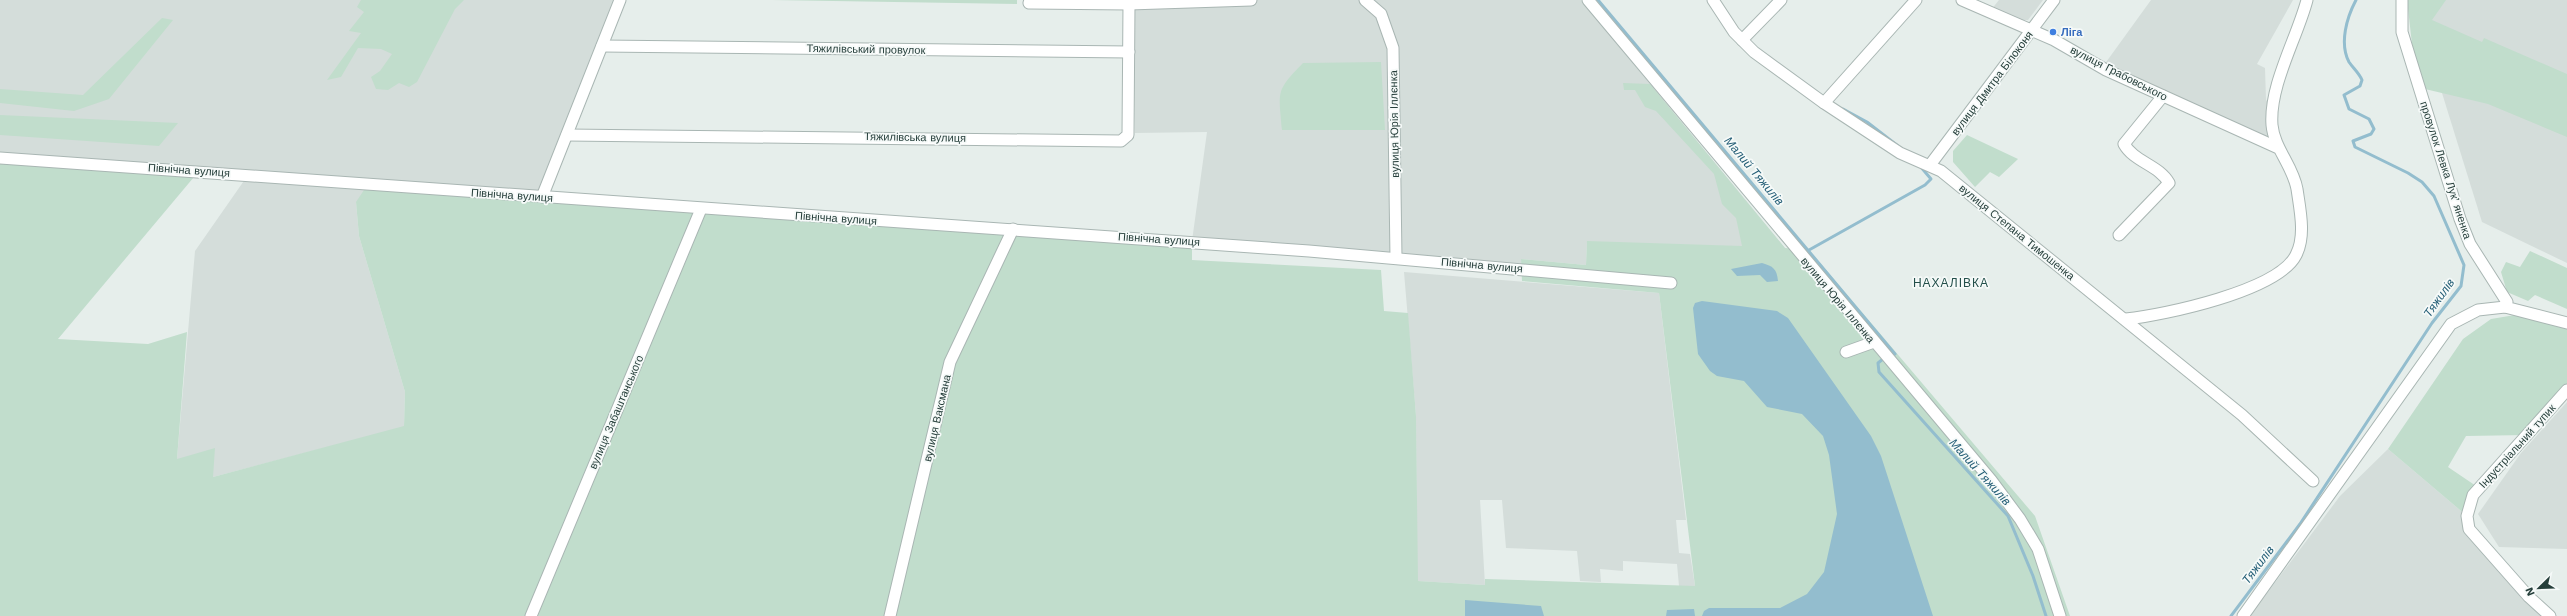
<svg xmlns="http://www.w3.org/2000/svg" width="2567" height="616" viewBox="0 0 2567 616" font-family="'Work Sans',sans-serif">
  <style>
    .built { fill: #d4ddda }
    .green { fill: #c1ddcc }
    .water { fill: #93bdce }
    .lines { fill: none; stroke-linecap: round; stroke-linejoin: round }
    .stream { stroke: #93bdce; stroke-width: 3 }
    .minor-casing { stroke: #a9b6b3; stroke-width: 13 }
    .minor { stroke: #fff; stroke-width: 11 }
    .shop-dot { fill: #3f7fe0; stroke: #f6faf9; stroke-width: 1.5 }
    .labels { text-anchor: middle; stroke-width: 3.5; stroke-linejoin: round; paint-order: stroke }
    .shop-label { font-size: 11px; font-weight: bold; fill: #366cbe; stroke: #f6faf9; text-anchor: start }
    .street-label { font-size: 11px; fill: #263f3b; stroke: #f6faf9 }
    .water-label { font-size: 12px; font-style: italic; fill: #245e76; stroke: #f6faf9 }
    .neighbourhood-label { font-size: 12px; letter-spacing: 1px; fill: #234f4a; stroke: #f6faf9 }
  </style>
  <rect width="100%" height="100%" fill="#e6eeeb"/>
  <g class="built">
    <path d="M0,0H620L542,197L356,202L359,236L405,392L404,427L213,477L177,459L195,251L248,175L0,158Z"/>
    <path d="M1251,0H1581L1785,248L1587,242L1586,265L1521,259V268L1192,241L1207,132L1135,133L1134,12L1129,4Z"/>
    <path d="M1999,0H2043L2028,20H2017L1991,10Z"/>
    <path d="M2151,0H2293L2257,64L2265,68L2266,100L2272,107L2269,137H2263L2104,65Z"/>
    <path d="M2419,0H2567V263L2482,222L2442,93Z"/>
    <path d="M1404,272L1659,293L1686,520H1676L1679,553L1690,554L1695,586H1679L1677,564L1623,561V571L1600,569L1601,582L1580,581L1577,551L1506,548L1502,500H1480L1485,585L1417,581L1416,416Z"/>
    <path d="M2567,402V549L2499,547L2478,514L2521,453Z"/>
    <path d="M2388,449L2467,516L2469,529L2550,616H2250L2340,496Z"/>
  </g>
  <g class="green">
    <path d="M361,0H464L455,9L417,82L409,87L399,83L388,90L376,89L371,77L380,71L392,54L381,49L358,48L341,77L327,80L361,33L349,31L364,12L357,7Z"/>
    <path d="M772,0H1017V4Z"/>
    <path d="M2407,0H2446L2432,20L2482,42L2484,38L2567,74V137L2488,104L2425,89L2412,44Z"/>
    <path d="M162,18L173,20L109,99L74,111L0,103V89L83,95Z"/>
    <path d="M1381,62L1385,130H1282C1279,90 1275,92 1303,63Z"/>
    <path d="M1623,83L1650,84L1785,248L1809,250L2035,516L2070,616H0V158L199,171L58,339L148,344L187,332L177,459L215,448L213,477L404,426L405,392L359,236L356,202L368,184L1192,241V260L1381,270L1384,311L1408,313L1416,416L1418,581L1485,585V579L1695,586L1659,293L1522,281L1521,259L1586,265L1587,241L1742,246L1736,218L1722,204L1714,174L1656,111L1645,107L1635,90H1624Z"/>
    <path d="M0,115L178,123L159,146L0,135Z"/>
    <path d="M1967,135L2018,159L1999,177L1990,172L1975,187L1953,162V151Z"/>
    <path d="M2530,251L2567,268V309L2535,295L2528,301L2507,292L2501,272L2506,262L2520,267Z"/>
    <path d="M2527,313L2567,323V390L2526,435L2466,436L2448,467L2479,488L2467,516L2388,449L2463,339L2491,319Z"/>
  </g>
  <g class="water">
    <path d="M1762,263C1773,266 1777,269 1778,281L1767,282L1760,275L1737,276L1731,269Z"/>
    <path d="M1702,301L1777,311L1788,318L1871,436L1881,456L1933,616H1702L1704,611L1709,608H1780L1807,594L1824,572L1837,514L1829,455L1823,436L1802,414L1767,407L1744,381L1717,376L1710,371L1698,354L1693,308L1695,303Z"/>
    <path d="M1465,600L1541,606L1544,616H1465Z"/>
    <path d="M1694,609L1695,616H1666L1667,610Z"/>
  </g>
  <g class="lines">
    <g class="stream">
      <path d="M1598,0L1895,354"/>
      <path d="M1843,109L1867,122L1898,146"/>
      <path d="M1809,250L1925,185L1931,179L1920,166"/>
      <path d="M1883,359L1878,363L1879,372L2008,516L2033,576L2046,616"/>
      <path d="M2231,616L2300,524L2432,323L2461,286L2464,265L2434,196L2422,182L2408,173L2355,147L2353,141L2371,134L2374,129L2369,119L2349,109L2344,95L2360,86L2362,80C2359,73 2353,68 2349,62C2339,43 2347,17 2356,0"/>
    </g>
    <g class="minor-casing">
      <g id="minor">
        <path d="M1030,0L1029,3L1129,4L1251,0"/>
        <path d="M1365,0L1381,14L1393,48L1396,258"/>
        <path d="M1588,0L1991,480L2020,519L2038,549L2060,616"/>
        <path d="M1713,0L1734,32L1754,52L1824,103L1900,153L1941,171L2242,415L2313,481"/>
        <path d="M1962,0L2054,40L2106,70L2276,147"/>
        <path d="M1742,40L1781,0"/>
        <path d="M602,46L1129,52"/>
        <path d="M1824,103L1916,0"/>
        <path d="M567,135L1121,141L1128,135L1129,4"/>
        <path d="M0,158L1309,251L1671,283"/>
        <path d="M1930,165L2054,0"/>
        <path d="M542,197L620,0"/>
        <path d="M2119,235L2169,183C2159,165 2134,162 2124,144L2163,96"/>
        <path d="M2505,307L2567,323"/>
        <path d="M2126,319C2164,315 2278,291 2296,255C2306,236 2300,210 2297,189C2293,166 2274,148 2272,125C2269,86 2297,38 2307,0"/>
        <path d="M1846,352L1874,342"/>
        <path d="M531,616L701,209"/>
        <path d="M890,616L950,362L1013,229"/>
        <path d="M2243,616L2451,324L2478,310L2505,307L2507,302L2470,244L2460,219L2402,32V0"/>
        <path d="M2550,616L2529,597L2469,529L2467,516L2473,495L2567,390"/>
      </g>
    </g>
    <use href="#minor" class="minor"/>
  </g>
  <circle class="shop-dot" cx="2053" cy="32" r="4"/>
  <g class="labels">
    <g class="shop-label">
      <text x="2061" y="36">Ліга</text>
    </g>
    <g class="street-label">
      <text transform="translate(866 49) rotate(1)" y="4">Тяжилівський провулок</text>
      <text transform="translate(2119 73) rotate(27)" y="4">вулиця Грабовського</text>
      <text transform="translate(1992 83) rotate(-53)" y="4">вулиця Дмитра Білоконя</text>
      <text transform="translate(1394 124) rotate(-91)" y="4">вулиця Юрія Іллєнка</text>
      <text transform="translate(915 137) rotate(1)" y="4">Тяжилівська вулиця</text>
      <text transform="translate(189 170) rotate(4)" y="4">Північна вулиця</text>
      <text transform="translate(2446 170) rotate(72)" y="4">провулок Левка Лукʼяненка</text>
      <text transform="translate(512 195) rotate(4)" y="4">Північна вулиця</text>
      <text transform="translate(836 218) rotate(4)" y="4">Північна вулиця</text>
      <text transform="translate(2017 232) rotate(39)" y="4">вулиця Степана Тимошенка</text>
      <text transform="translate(1159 239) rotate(4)" y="4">Північна вулиця</text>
      <text transform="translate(1482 265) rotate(5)" y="4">Північна вулиця</text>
      <text transform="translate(1838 300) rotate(50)" y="4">вулиця Юрія Іллєнка</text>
      <text transform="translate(616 412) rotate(-67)" y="4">вулиця Забаштанського</text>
      <text transform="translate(937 418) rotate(-77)" y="4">вулиця Ваксмана</text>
      <text transform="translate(2517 446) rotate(-48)" y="4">Індустріальний тупик</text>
    </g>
    <g class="water-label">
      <text transform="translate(1754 171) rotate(50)" y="4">Малий Тяжилів</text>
      <text transform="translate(2439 298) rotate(-55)" y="4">Тяжилів</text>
      <text transform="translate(1980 472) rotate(48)" y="4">Малий Тяжилів</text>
      <text transform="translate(2258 565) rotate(-53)" y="4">Тяжилів</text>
    </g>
    <g class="neighbourhood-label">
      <text x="1951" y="287">НАХАЛІВКА</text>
    </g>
  </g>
  <g transform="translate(2539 588) rotate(247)" stroke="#f6faf9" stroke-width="3" paint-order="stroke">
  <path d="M0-3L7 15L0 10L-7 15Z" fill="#263f3b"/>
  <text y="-6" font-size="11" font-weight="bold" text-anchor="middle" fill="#263f3b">N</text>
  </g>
</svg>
